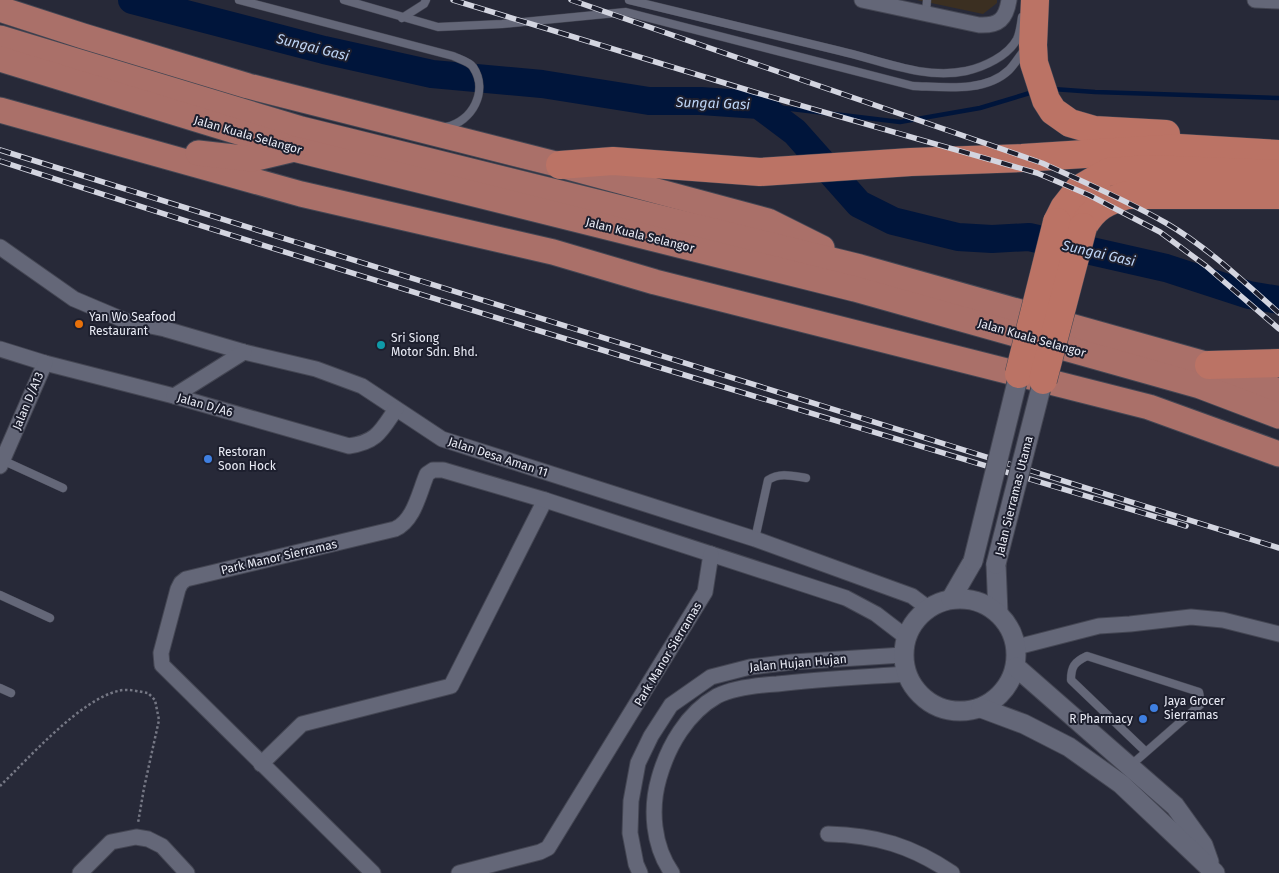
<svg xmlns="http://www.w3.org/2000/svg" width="1279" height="873" viewBox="0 0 1279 873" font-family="'Fira Sans',sans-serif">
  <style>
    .commercial { fill: #3b2f21 }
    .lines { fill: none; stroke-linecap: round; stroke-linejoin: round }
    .stream { stroke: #00153b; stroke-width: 4.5 }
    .river { stroke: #00153b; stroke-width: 28 }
    .service-casing { stroke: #444653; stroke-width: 9 }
    .minor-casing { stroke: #444653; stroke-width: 17 }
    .tertiary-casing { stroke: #444653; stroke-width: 21 }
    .trunk-casing { stroke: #444653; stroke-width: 27 }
    .motorway-casing { stroke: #444653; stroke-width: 29 }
    .path { stroke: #757784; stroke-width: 2.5; stroke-dasharray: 2.5 2.5; stroke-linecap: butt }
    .service { stroke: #646778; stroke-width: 8 }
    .minor { stroke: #646778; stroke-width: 15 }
    .tertiary { stroke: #646778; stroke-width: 19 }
    .trunk { stroke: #aa7069; stroke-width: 25 }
    .motorway { stroke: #bb7365; stroke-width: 28 }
    .rail-casing { stroke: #d3d5e0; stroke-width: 5.5 }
    .rail { stroke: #1d1f2e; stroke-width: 4; stroke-dasharray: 11; stroke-linecap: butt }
    .tertiary-bridge-casing { stroke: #444653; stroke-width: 21; stroke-linecap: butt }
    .motorway-bridge-casing { stroke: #444653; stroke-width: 29; stroke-linecap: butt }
    .tertiary-bridge { stroke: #646778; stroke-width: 19 }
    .motorway-bridge { stroke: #bb7365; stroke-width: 28 }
    .food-dot { fill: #e8710a; stroke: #1d1f2e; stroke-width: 2 }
    .culture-dot { fill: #0f9aa8; stroke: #1d1f2e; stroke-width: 2 }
    .shop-dot { fill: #3f7fe0; stroke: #1d1f2e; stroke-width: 2 }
    .labels { text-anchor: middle; stroke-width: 4; stroke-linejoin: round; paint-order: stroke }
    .street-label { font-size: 12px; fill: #eaecf6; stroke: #1d1f2e }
    .poi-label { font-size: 12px; fill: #eaecf6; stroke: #1d1f2e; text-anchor: start }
    .water-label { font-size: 14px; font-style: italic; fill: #bfd6f7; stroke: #1d1f2e }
  </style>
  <rect width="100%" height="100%" fill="#272938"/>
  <path class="commercial" d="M917,0H997V3L983,14Z"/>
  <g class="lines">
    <g class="stream">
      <path d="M1053,89L1095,92L1279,98"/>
      <path d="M759,105L900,122L980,108L1033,92"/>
    </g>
    <path class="river" d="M132,0L324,50L432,74L542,84L649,101H701L759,105L795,132L859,204L893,221L958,237L992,239L1029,237L1166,268L1249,295L1279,300"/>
    <g class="service-casing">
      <g id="service">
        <path d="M239,0L453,56C459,59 470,62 473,67C489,91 472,122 446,127"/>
        <path d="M344,0L438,27L502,24L626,12L913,86C944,87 985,93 1009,70C1015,64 1020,55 1026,48"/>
        <path d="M629,0C699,17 770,34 840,51C880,60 924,80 966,71C984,67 1008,56 1017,39C1020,33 1021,23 1022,17"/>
        <path d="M926,13L927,0"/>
        <path d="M402,18L424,4L426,0"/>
        <path d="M2,460L63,488"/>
        <path d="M755,539L768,480C780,472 793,476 806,478"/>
        <path d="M0,595L50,618"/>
        <path d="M0,688L11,693"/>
        <path d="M1130,766C1154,745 1177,725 1201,704L1199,692L1087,656C1074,662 1071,667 1071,680L1146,752"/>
      </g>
    </g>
    <g class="minor-casing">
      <g id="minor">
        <path d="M862,0L979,25C999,26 1006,19 1009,0"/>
        <path d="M1255,0L1279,1"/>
        <path d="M0,247L74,299L126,321L165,329L244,352L316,369L362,386L442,439L755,539L912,596L928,608"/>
        <path d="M0,349L45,363L174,396L349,446C377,442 381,431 396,409"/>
        <path d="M174,396L244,352"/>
        <path d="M0,466L45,363"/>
        <path d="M1017,647L1099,626L1130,624L1191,617L1223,620L1279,634"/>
        <path d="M261,764L302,724L451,686L545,500"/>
        <path d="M828,834C876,835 912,846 952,873"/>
        <path d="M80,873L111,842L136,837L148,839L162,846L187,873"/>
        <path d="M373,873L162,665L161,653L178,589L181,583L186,579L395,529C414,521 419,493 427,474L433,470H443L545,500L846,598L876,614L906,637"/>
        <path d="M459,873L540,852L548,848L705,592L711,554"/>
        <path d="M640,873L636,864L630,833L631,801L638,763L651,736L671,705L711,677L750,667L792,662L903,655"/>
        <path d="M672,873C653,846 650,809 659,778C668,746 687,713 717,696C733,688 759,685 777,684C820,679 863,677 906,674"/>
      </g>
    </g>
    <g class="tertiary-casing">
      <g id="tertiary">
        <path d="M996,564L998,613"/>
        <circle cx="960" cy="655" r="56"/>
        <path d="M951,599L973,561"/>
        <path d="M1016,667L1175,806L1203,845L1209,862"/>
        <path d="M981,708L1024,724L1069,747L1121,784L1215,873"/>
      </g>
    </g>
    <g class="trunk-casing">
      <g id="trunk">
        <path d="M0,9L83,36L248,86L560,165L768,221L822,248"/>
        <path d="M0,38L301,129L860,267L1209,365L1279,391"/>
        <path d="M0,59L294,149L855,289L1200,386L1279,416"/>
        <path d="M0,110L301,194L553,252L655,282L1149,407L1279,454"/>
        <path d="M198,153L252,159L294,149"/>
      </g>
    </g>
    <g class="motorway-casing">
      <g id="motorway">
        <path d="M1035,0L1033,45L1034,63L1046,100L1053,111L1070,123L1094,130L1166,134"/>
        <path d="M560,165L613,161L760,172L911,162L1022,158L1179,148L1279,154"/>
        <path d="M1057,222L1064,208L1079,189L1108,172L1149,169L1279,174"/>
        <path d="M1083,227C1095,206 1106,202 1127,195H1279"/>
        <path d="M1209,365L1279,363"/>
      </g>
    </g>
    <path class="path" d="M0,786C29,758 80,700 118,691C127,688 140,692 148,693L155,700L159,720L144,788L138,823"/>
    <use href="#service" class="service"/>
    <use href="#minor" class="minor"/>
    <use href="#tertiary" class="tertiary"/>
    <use href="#trunk" class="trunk"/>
    <use href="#motorway" class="motorway"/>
    <g class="rail-casing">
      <g id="rail">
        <path d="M453,0L754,92L1037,173L1089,195L1160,232L1206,266L1279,329"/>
        <path d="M571,0L1042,163C1084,182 1126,200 1166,223C1207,247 1243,281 1279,313"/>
        <path d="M0,150L1279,548"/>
        <path d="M0,161C393,289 790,407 1186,526"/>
      </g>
    </g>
    <use href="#rail" class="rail"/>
    <g class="tertiary-bridge-casing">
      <g id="tertiary-bridge">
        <path d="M973,561L1019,374"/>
        <path d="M996,564L1043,380"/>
      </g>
    </g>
    <g class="motorway-bridge-casing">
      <g id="motorway-bridge">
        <path d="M1019,374L1057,222"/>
        <path d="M1043,380L1083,227"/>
      </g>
    </g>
    <use href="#tertiary-bridge" class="tertiary-bridge"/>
    <use href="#motorway-bridge" class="motorway-bridge"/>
  </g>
  <circle class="food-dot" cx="79" cy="324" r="5"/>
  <circle class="culture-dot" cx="381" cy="345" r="5"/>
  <g class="shop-dot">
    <circle cx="208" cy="459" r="5"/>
    <circle cx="1154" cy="708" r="5"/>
    <circle cx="1143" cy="719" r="5"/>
  </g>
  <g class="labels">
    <g class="street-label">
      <text transform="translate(248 135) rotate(16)" y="4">Jalan Kuala Selangor</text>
      <text transform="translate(640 235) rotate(14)" y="4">Jalan Kuala Selangor</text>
      <text transform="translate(1032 338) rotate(16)" y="4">Jalan Kuala Selangor</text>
      <text transform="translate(28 401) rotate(-67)" y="4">Jalan D/A13</text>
      <text transform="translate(205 405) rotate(16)" y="4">Jalan D/A6</text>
      <text transform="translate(498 457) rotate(18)" y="4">Jalan Desa Aman 11</text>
      <text transform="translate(1014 496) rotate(-76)" y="4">Jalan Sierramas Utama</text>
      <text transform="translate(279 557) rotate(-13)" y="4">Park Manor Sierramas</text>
      <text transform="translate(668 654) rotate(-59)" y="4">Park Manor Sierramas</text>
      <text transform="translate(798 663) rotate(-5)" y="4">Jalan Hujan Hujan</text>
    </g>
    <g class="poi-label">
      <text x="89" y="321">Yan Wo Seafood<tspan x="89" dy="14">Restaurant</tspan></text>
      <text x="391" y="342">Sri Siong<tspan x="391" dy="14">Motor Sdn. Bhd.</tspan></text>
      <text x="218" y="456">Restoran<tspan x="218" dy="14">Soon Hock</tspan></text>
      <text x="1164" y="705">Jaya Grocer<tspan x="1164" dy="14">Sierramas</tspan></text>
      <text x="1133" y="723" text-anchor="end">R Pharmacy</text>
    </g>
    <g class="water-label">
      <text transform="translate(313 47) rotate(14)" y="5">Sungai Gasi</text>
      <text transform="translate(713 103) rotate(2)" y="5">Sungai Gasi</text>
      <text transform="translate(1099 253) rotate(13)" y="5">Sungai Gasi</text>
    </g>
  </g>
</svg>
